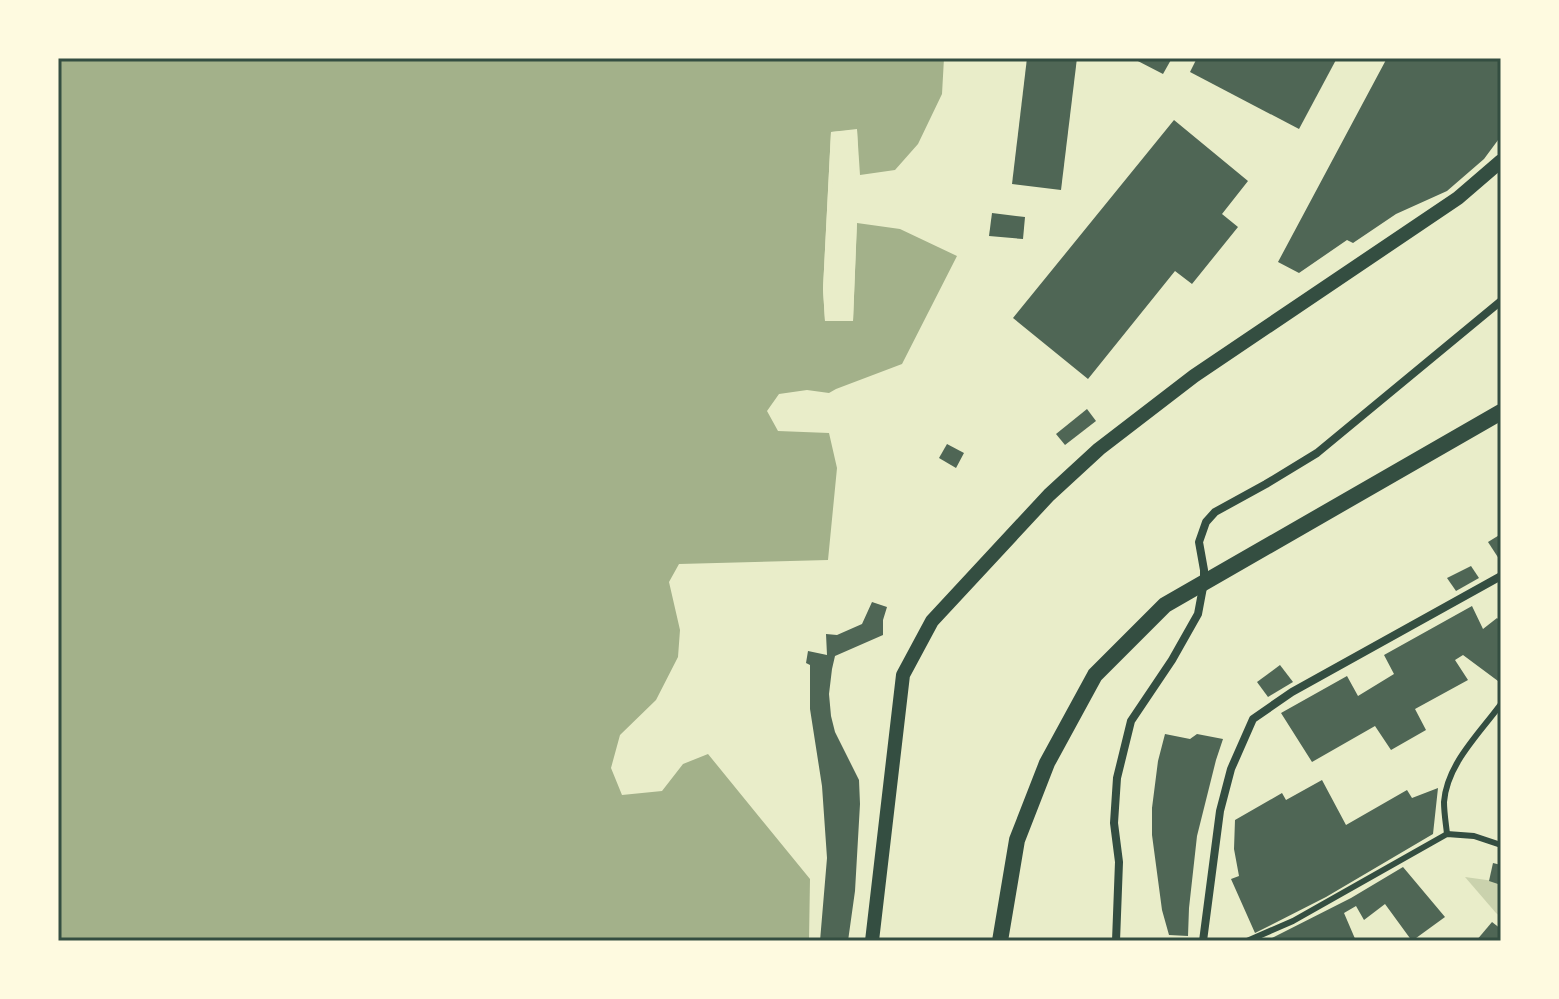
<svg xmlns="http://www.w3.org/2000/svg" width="1559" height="999" viewBox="0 0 1559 999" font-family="'Crimson Pro',serif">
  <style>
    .green { fill: #cad2ad }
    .water { fill: #a3b18a }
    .pier { fill: #e9edc9 }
    .building { fill: #4f6655 }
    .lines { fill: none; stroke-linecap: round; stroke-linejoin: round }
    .service { stroke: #344e41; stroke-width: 6 }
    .minor { stroke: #344e41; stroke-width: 8 }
    .tertiary { stroke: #344e41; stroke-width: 14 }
    .secondary { stroke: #344e41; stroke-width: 16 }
    .neatline { fill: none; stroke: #344e41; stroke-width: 3 }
  </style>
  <rect width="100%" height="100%" fill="#e9edc9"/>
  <path class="green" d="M1465,877L1501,882V917L1496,913Z"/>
  <path class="water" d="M58,58H944L942,94L918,144L895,170L860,175L857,130L831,132L823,289L825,321H853L857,223L900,229L957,256L902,364L836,389L829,393L807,390L779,394L767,411L778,431L829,433L837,468L828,560L679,564L669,582L680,630L678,657L656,700L620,735L611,768L622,795L662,791L683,764L708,754L810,879L809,941H58Z"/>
  <path class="pier" d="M857,129L859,179L856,176L853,134L835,135L827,289L829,317H849L853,223L857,219L853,321H825L823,289L831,132Z"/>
  <g class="building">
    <path d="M1027,58H1077L1061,190L1012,184Z"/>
    <path d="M1132,58H1172L1163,74Z"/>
    <path d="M1197,58H1337L1299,129L1190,72Z"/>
    <path d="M1387,58H1501V136L1484,159L1447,191L1396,214L1353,243L1347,240L1299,273L1278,262Z"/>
    <path d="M1174,120L1248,181L1222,214L1238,227L1192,284L1175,271L1088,379L1013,318Z"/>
    <path d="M992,213L1025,217L1023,239L989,236Z"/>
    <path d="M1087,409L1096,421L1065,445L1056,434Z"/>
    <path d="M947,444L964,453L956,468L939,458Z"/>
    <path d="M1501,534V562L1488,542Z"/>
    <path d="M1471,566L1479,578L1456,591L1447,578Z"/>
    <path d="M872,602L887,607L883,620V635L835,656L832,669L829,694L831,716L835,732L859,780L860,804L855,891L848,941H820L827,858L822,786L810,709V665L806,663L808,651L827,655L826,634L837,635L862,624Z"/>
    <path d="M1472,606L1483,629L1497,618L1501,622V677L1498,681L1463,655L1455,660L1468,680L1415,709L1426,730L1391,750L1375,726L1312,762L1281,713L1347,676L1358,696L1394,674L1384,655Z"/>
    <path d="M1280,665L1293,682L1268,697L1257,682Z"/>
    <path d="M1165,734L1190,739L1197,734L1223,739L1216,760L1197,836L1189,908L1188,936L1169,935L1162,910L1152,835V808L1158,761Z"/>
    <path d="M1322,780L1346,825L1407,790L1412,798L1438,788L1433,834L1326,897L1255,933L1231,879L1239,876L1234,849L1235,820L1282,793L1286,800Z"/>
    <path d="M1493,863L1501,865V885L1489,881Z"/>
    <path d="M1403,867L1445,917L1412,941L1385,904L1364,920L1356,906L1344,913L1356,941H1266L1351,898Z"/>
    <path d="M1492,922L1501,929V941H1476Z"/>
  </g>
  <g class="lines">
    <g class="service">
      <path d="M1447,834C1446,824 1444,813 1444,802C1447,764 1479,734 1501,704"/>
      <path d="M1247,941L1293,921L1447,834L1474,836L1501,845"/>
    </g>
    <g class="minor">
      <path d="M1116,941L1119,862L1114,823L1117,778L1131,721L1172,660L1198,614L1204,582V570L1199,542L1206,522L1215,512L1266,484L1317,453L1501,301"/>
      <path d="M1203,941L1220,811L1231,769L1253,719L1292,692L1501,576"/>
    </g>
    <path class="tertiary" d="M872,941L903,675L932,621L1049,495L1099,449L1194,376L1458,198L1501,161"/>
    <path class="secondary" d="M1000,941L1017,840L1047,763L1095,675L1165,605L1501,412"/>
  </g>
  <rect width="1559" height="999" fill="none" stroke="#fefae0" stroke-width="120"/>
  <rect x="60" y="60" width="1439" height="879" class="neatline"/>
</svg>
